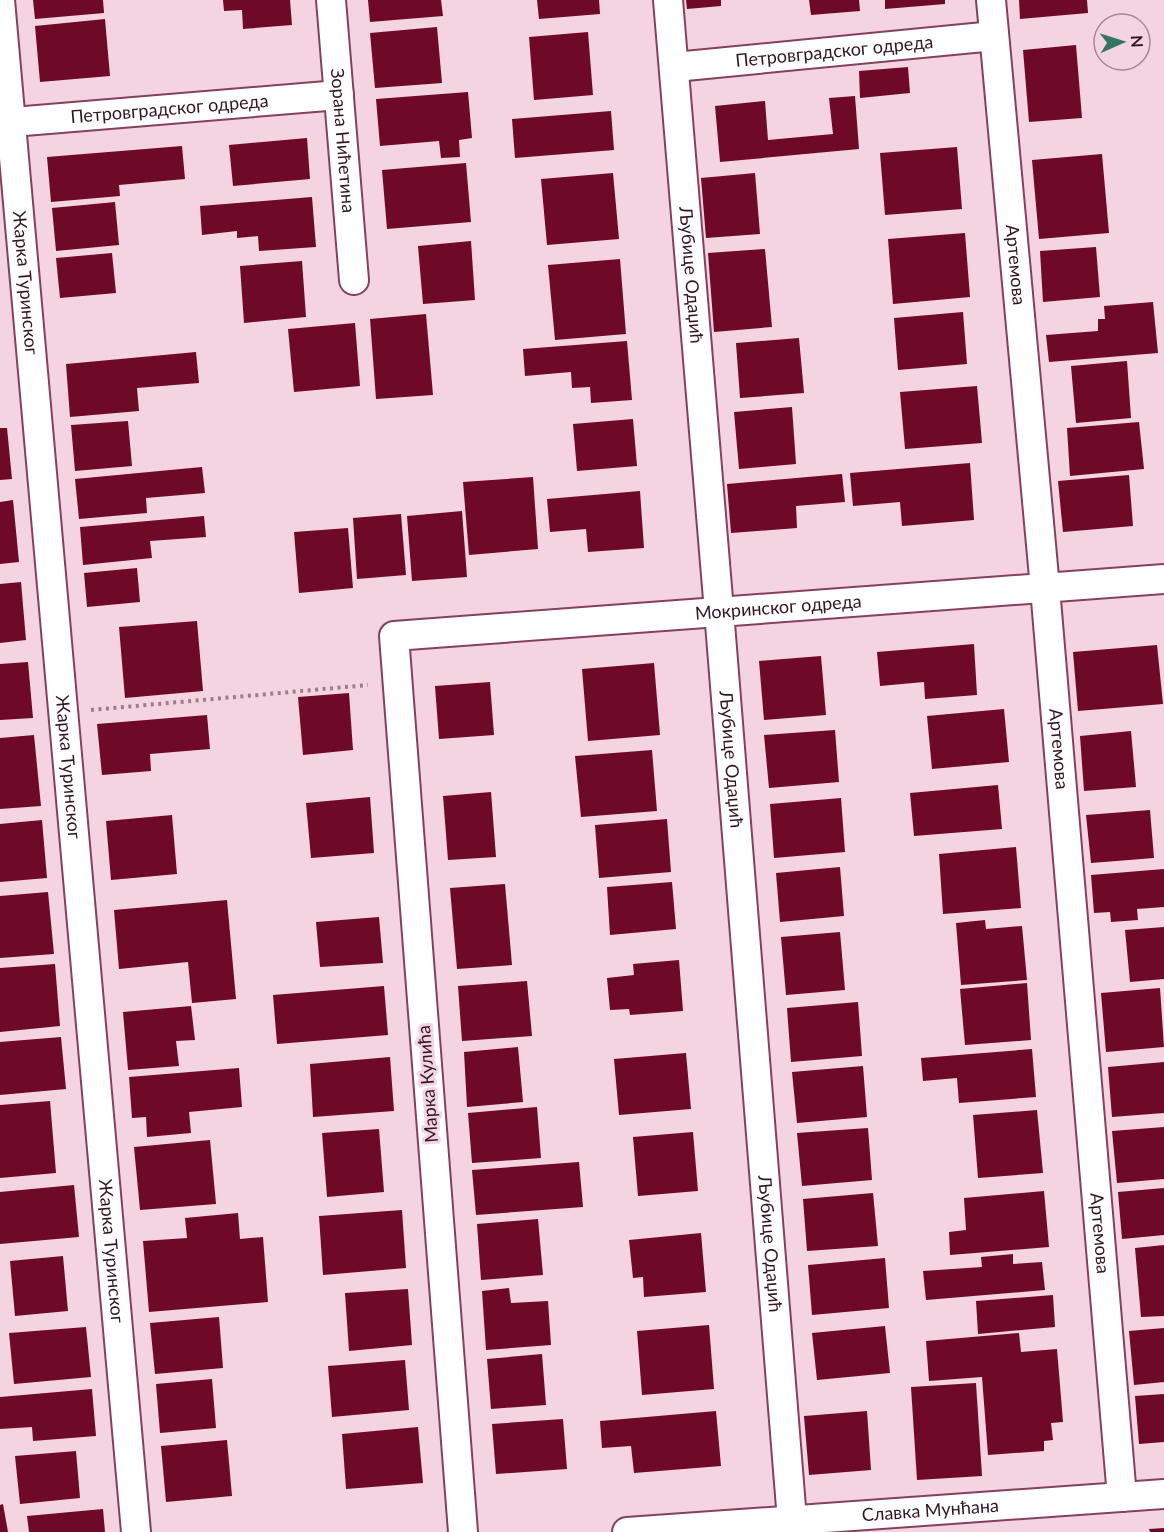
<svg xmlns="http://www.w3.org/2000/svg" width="1164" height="1532" viewBox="0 0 1164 1532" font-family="Lato,sans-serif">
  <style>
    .building { fill: #6e0927 }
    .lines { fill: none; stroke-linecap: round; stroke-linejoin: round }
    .street-casing { stroke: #854060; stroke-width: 32 }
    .path { stroke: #9c7d8b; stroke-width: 4; stroke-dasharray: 3 4.5; stroke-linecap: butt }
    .street { stroke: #fff; stroke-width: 28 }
    .labels { text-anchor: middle; stroke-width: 6; stroke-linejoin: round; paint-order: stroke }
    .street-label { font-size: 18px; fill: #321523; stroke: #f5d4e1 }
  </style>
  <rect width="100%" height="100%" fill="#f5d4e1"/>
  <g class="building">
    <path d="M33,0H103L104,13L35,19Z"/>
    <path d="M223,0H290L292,25L243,29L242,10L224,11Z"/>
    <path d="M368,0H441L443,16L370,22Z"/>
    <path d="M537,0H599L600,14L539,19Z"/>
    <path d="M686,0H721V6L687,9Z"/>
    <path d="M809,0H859L860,11L811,15Z"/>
    <path d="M885,0H945V4L885,9Z"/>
    <path d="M1019,0H1087L1088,13L1020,19Z"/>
    <path d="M105,19L110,76L40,82L35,26Z"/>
    <path d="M437,27L442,83L375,88L370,33Z"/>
    <path d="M588,32L593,95L534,100L529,37Z"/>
    <path d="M1076,45L1082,118L1029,122L1023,50Z"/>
    <path d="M908,67L910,93L860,98L859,71Z"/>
    <path d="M468,92L472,138L459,140L460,157L441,158L439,141L380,146L376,99Z"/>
    <path d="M855,96L859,149L720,162L715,106L765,101L768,140L833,134L829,98Z"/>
    <path d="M611,111L614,150L515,158L512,119Z"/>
    <path d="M307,138L310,179L233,186L229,145Z"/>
    <path d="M182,146L185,179L119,185L120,196L51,202L47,157Z"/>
    <path d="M957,147L962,209L885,215L880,153Z"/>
    <path d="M1102,154L1109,233L1039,239L1032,160Z"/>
    <path d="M466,163L471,222L387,229L382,170Z"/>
    <path d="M613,173L619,239L547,245L541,179Z"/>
    <path d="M755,173L760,234L706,238L701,178Z"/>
    <path d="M312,197L316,247L259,251L258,236L237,238V231L202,235L200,206Z"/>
    <path d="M115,202L119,245L56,251L52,208Z"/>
    <path d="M965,233L970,297L893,304L888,239Z"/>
    <path d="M471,241L475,300L423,304L418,246Z"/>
    <path d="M1096,247L1100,297L1043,302L1040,251Z"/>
    <path d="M765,249L772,327L714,332L708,253Z"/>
    <path d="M112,253L116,293L60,298L56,258Z"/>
    <path d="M620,259L626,334L555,340L548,265Z"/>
    <path d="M302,261L306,317L244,323L240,266Z"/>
    <path d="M1153,302L1158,353L1049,362L1046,335L1098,331V319H1105L1104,306Z"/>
    <path d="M963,312L967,364L898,370L894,318Z"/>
    <path d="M426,314L433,395L376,399L370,319Z"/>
    <path d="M355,323L360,386L294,392L288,329Z"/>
    <path d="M799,338L804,393L740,398L736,343Z"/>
    <path d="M627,341L632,400L591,403L590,387L572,388L571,372L525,376L523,349Z"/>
    <path d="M196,352L199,383L137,388L139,411L70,417L66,364Z"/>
    <path d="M1127,361L1131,418L1076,423L1071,366Z"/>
    <path d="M977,386L982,443L905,449L900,392Z"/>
    <path d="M792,407L796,464L739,469L734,412Z"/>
    <path d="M633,419L637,466L577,471L573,424Z"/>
    <path d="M128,421L132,466L75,471L71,425Z"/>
    <path d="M1139,422L1144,469L1070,476L1067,428Z"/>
    <path d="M0,428H7L12,479L0,480Z"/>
    <path d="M970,463L974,520L902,526L900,502L853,506L850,473Z"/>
    <path d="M202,467L205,493L146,498L147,513L79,519L75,479Z"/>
    <path d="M842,474L845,502L796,506L797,528L731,533L727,484Z"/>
    <path d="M1129,475L1133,526L1063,532L1058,481Z"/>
    <path d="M533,477L538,549L469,555L463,482Z"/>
    <path d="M640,491L644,548L588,552L586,529L550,532L547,499Z"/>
    <path d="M13,500L19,562L0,564V502Z"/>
    <path d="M462,511L467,577L412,581L407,516Z"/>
    <path d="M401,514L406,575L357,579L353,518Z"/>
    <path d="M204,516L206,537L150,541L152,558L83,565L80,527Z"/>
    <path d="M348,528L353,588L299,593L294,532Z"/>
    <path d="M137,568L140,602L87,607L84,573Z"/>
    <path d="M21,582L26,640L0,643V584Z"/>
    <path d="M197,621L203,691L125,698L119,627Z"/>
    <path d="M974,644L977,695L925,699L924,682L880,686L877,652Z"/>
    <path d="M1157,645L1163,704L1078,711L1073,652Z"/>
    <path d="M821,656L826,715L764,720L759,661Z"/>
    <path d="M28,662L33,718L0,720V664Z"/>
    <path d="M654,663L660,735L588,741L582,669Z"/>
    <path d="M490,682L494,735L439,739L435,686Z"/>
    <path d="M349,693L353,750L303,755L298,697Z"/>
    <path d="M1004,709L1009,762L932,769L927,716Z"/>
    <path d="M207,715L210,749L150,754L151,771L102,775L97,724Z"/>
    <path d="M835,730L839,782L769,788L764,735Z"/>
    <path d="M1131,731L1136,787L1084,791L1080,736Z"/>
    <path d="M34,735L41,806L0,809V738Z"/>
    <path d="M652,750L657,811L581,817L575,756Z"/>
    <path d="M998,785L1002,829L914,836L910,793Z"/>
    <path d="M491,792L496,857L448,860L443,796Z"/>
    <path d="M370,797L374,853L311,858L306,803Z"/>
    <path d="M841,798L845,852L774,858L770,804Z"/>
    <path d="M1150,810L1154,858L1091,863L1086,815Z"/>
    <path d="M172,815L177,874L111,880L106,821Z"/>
    <path d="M667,819L671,872L599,878L595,825Z"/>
    <path d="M42,820L47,878L0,882V824Z"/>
    <path d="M1016,847L1021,908L943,914L939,854Z"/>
    <path d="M840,867L844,916L780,922L776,873Z"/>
    <path d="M1164,869V907L1137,909L1138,920L1111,922L1110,912L1094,913L1091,875Z"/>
    <path d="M672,882L676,929L610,935L607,887Z"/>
    <path d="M505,884L512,965L457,969L450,888Z"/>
    <path d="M48,892L54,954L0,958V896Z"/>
    <path d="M227,900L236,999L192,1003L188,962L119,969L114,910Z"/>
    <path d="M379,917L383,963L320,967L316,922Z"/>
    <path d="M985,920L986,929L1022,926L1027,980L961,985L956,923Z"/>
    <path d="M1164,927V979L1130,982L1125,930Z"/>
    <path d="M840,932L845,990L786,995L781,937Z"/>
    <path d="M679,960L683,1011L630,1015L629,1009L610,1010L607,978L634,975L633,964Z"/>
    <path d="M55,964L60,1026L0,1032V968Z"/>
    <path d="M527,981L532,1036L462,1041L458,986Z"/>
    <path d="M1027,983L1031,1040L965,1045L960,989Z"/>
    <path d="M384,986L388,1035L277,1044L273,995Z"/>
    <path d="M1160,988L1164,1047L1106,1052L1101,993Z"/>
    <path d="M858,1002L862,1056L791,1062L787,1008Z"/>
    <path d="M191,1006L195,1040L176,1041L179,1066L128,1070L123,1012Z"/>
    <path d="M61,1037L66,1089L0,1095V1042Z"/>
    <path d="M518,1047L523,1102L467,1107L464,1052Z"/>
    <path d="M1032,1049L1036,1097L959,1103L957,1078L923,1081L921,1058Z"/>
    <path d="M686,1053L691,1109L619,1115L614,1059Z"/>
    <path d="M390,1057L394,1111L313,1117L310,1064Z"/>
    <path d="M1164,1062V1113L1112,1117L1108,1067Z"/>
    <path d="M863,1066L867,1117L797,1123L792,1072Z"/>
    <path d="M239,1068L242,1107L189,1112L191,1133L147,1137L146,1117L132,1118L129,1077Z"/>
    <path d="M50,1101L56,1173L0,1178V1105Z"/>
    <path d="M537,1107L541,1158L472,1163L468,1113Z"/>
    <path d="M1037,1110L1043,1173L978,1178L973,1115Z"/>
    <path d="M1164,1127V1179L1117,1183L1112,1131Z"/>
    <path d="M868,1128L872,1180L802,1186L797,1133Z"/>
    <path d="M379,1129L384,1192L327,1197L322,1133Z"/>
    <path d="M693,1132L698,1191L638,1196L633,1137Z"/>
    <path d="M210,1140L216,1204L140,1210L134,1147Z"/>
    <path d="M579,1162L583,1207L476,1215L472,1170Z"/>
    <path d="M74,1185L79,1237L0,1244V1192Z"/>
    <path d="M1164,1188V1235L1122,1239L1118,1192Z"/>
    <path d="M1044,1191L1049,1247L950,1255L949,1232L966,1230L964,1198Z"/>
    <path d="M873,1193L878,1246L807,1251L803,1199Z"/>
    <path d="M402,1210L406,1268L323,1275L319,1216Z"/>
    <path d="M238,1213L240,1239L263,1237L268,1302L149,1312L143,1241L187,1238L185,1218Z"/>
    <path d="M538,1219L543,1275L481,1280L477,1224Z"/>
    <path d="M701,1233L706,1292L644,1297L643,1277L633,1278L629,1240Z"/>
    <path d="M1164,1245V1316L1141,1317L1135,1248Z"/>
    <path d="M1013,1254V1264L1042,1262L1045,1290L926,1300L923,1271L982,1267L981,1257Z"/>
    <path d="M63,1256L68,1311L15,1316L10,1261Z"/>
    <path d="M885,1258L889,1308L812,1315L808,1265Z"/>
    <path d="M509,1288L511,1303L548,1301L551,1345L486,1350L482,1291Z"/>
    <path d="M408,1289L412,1345L349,1351L345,1293Z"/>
    <path d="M1053,1295L1055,1327L978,1334L976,1301Z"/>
    <path d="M219,1317L223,1368L155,1374L150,1323Z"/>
    <path d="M709,1325L714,1389L642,1395L637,1331Z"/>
    <path d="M885,1326L890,1373L817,1380L812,1333Z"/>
    <path d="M86,1327L91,1377L14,1384L9,1333Z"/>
    <path d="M1164,1328V1382L1134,1385L1129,1331Z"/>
    <path d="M1019,1333L1021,1352L1057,1349L1063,1422L1051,1423L1053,1440L1044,1441V1451L988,1455L982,1377L929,1381L926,1341Z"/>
    <path d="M542,1354L546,1405L491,1409L487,1359Z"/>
    <path d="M405,1360L409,1410L332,1417L328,1366Z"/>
    <path d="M212,1379L216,1428L160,1433L156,1384Z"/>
    <path d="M976,1383L982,1476L917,1480L911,1387Z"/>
    <path d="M92,1389L96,1436L33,1441L32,1427L0,1429V1397Z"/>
    <path d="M1164,1394V1442L1139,1444L1135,1396Z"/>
    <path d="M716,1411L721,1466L634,1473L631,1446L602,1448L600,1421Z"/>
    <path d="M867,1411L871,1470L809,1475L804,1416Z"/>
    <path d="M563,1419L567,1469L496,1474L492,1424Z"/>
    <path d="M418,1427L423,1483L346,1489L342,1434Z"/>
    <path d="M227,1440L232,1496L166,1502L161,1446Z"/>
    <path d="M76,1451L80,1498L20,1504L15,1456Z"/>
    <path d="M3,1504L8,1532H0V1505Z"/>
    <path d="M103,1509L105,1532H29L27,1516Z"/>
    <path d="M1164,1528V1532H1150L1149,1529Z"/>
  </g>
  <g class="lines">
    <g class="street-casing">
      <g id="street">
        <path id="s1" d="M0,0L136,1532"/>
        <path id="s2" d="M331,0L354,280"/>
        <path id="s3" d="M668,0L719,611L792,1520"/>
        <path id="s4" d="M991,0L1045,588L1122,1497"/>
        <path id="s5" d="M675,67L994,36"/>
        <path id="s6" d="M0,123L339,95"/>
        <path id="s7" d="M463,1532L394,636L1164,579"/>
        <path id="s8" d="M627,1532L1164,1494"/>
      </g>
    </g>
    <path class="path" d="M91,710L368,685"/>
    <use href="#street" class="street"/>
  </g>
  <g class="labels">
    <g class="street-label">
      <text dy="6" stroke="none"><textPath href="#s5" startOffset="160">Петровградског одреда</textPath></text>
      <text dy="6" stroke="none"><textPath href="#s6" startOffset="170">Петровградског одреда</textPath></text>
      <text dy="6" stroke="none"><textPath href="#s2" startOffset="141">Зорана Нићетина</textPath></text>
      <text dy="6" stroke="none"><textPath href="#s4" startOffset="266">Артемова</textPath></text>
      <text dy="6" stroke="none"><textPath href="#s3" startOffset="276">Љубице Одаџић</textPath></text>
      <text dy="6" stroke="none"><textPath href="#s1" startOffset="284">Жарка Туринског</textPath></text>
      <text dy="6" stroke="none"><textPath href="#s7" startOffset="1284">Мокринског одреда</textPath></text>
      <text dy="6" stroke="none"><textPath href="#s4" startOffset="752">Артемова</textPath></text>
      <text dy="6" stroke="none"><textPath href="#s3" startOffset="762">Љубице Одаџић</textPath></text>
      <text dy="6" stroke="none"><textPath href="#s1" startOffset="770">Жарка Туринског</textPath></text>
      <text transform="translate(428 1084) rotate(-94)" y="6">Марка Кулића</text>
      <text dy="6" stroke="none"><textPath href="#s4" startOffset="1238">Артемова</textPath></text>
      <text dy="6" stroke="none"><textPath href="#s3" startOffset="1248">Љубице Одаџић</textPath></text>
      <text dy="6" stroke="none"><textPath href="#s1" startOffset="1256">Жарка Туринског</textPath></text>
      <text dy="6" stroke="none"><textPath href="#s8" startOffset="304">Славка Мунћана</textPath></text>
    </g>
  </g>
  <g transform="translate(1122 42) rotate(87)"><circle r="28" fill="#f5d4e1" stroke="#a78895" stroke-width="1.5"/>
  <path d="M0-4.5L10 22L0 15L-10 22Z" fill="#357563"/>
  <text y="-9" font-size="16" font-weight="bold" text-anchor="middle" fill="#321523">N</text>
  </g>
</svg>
